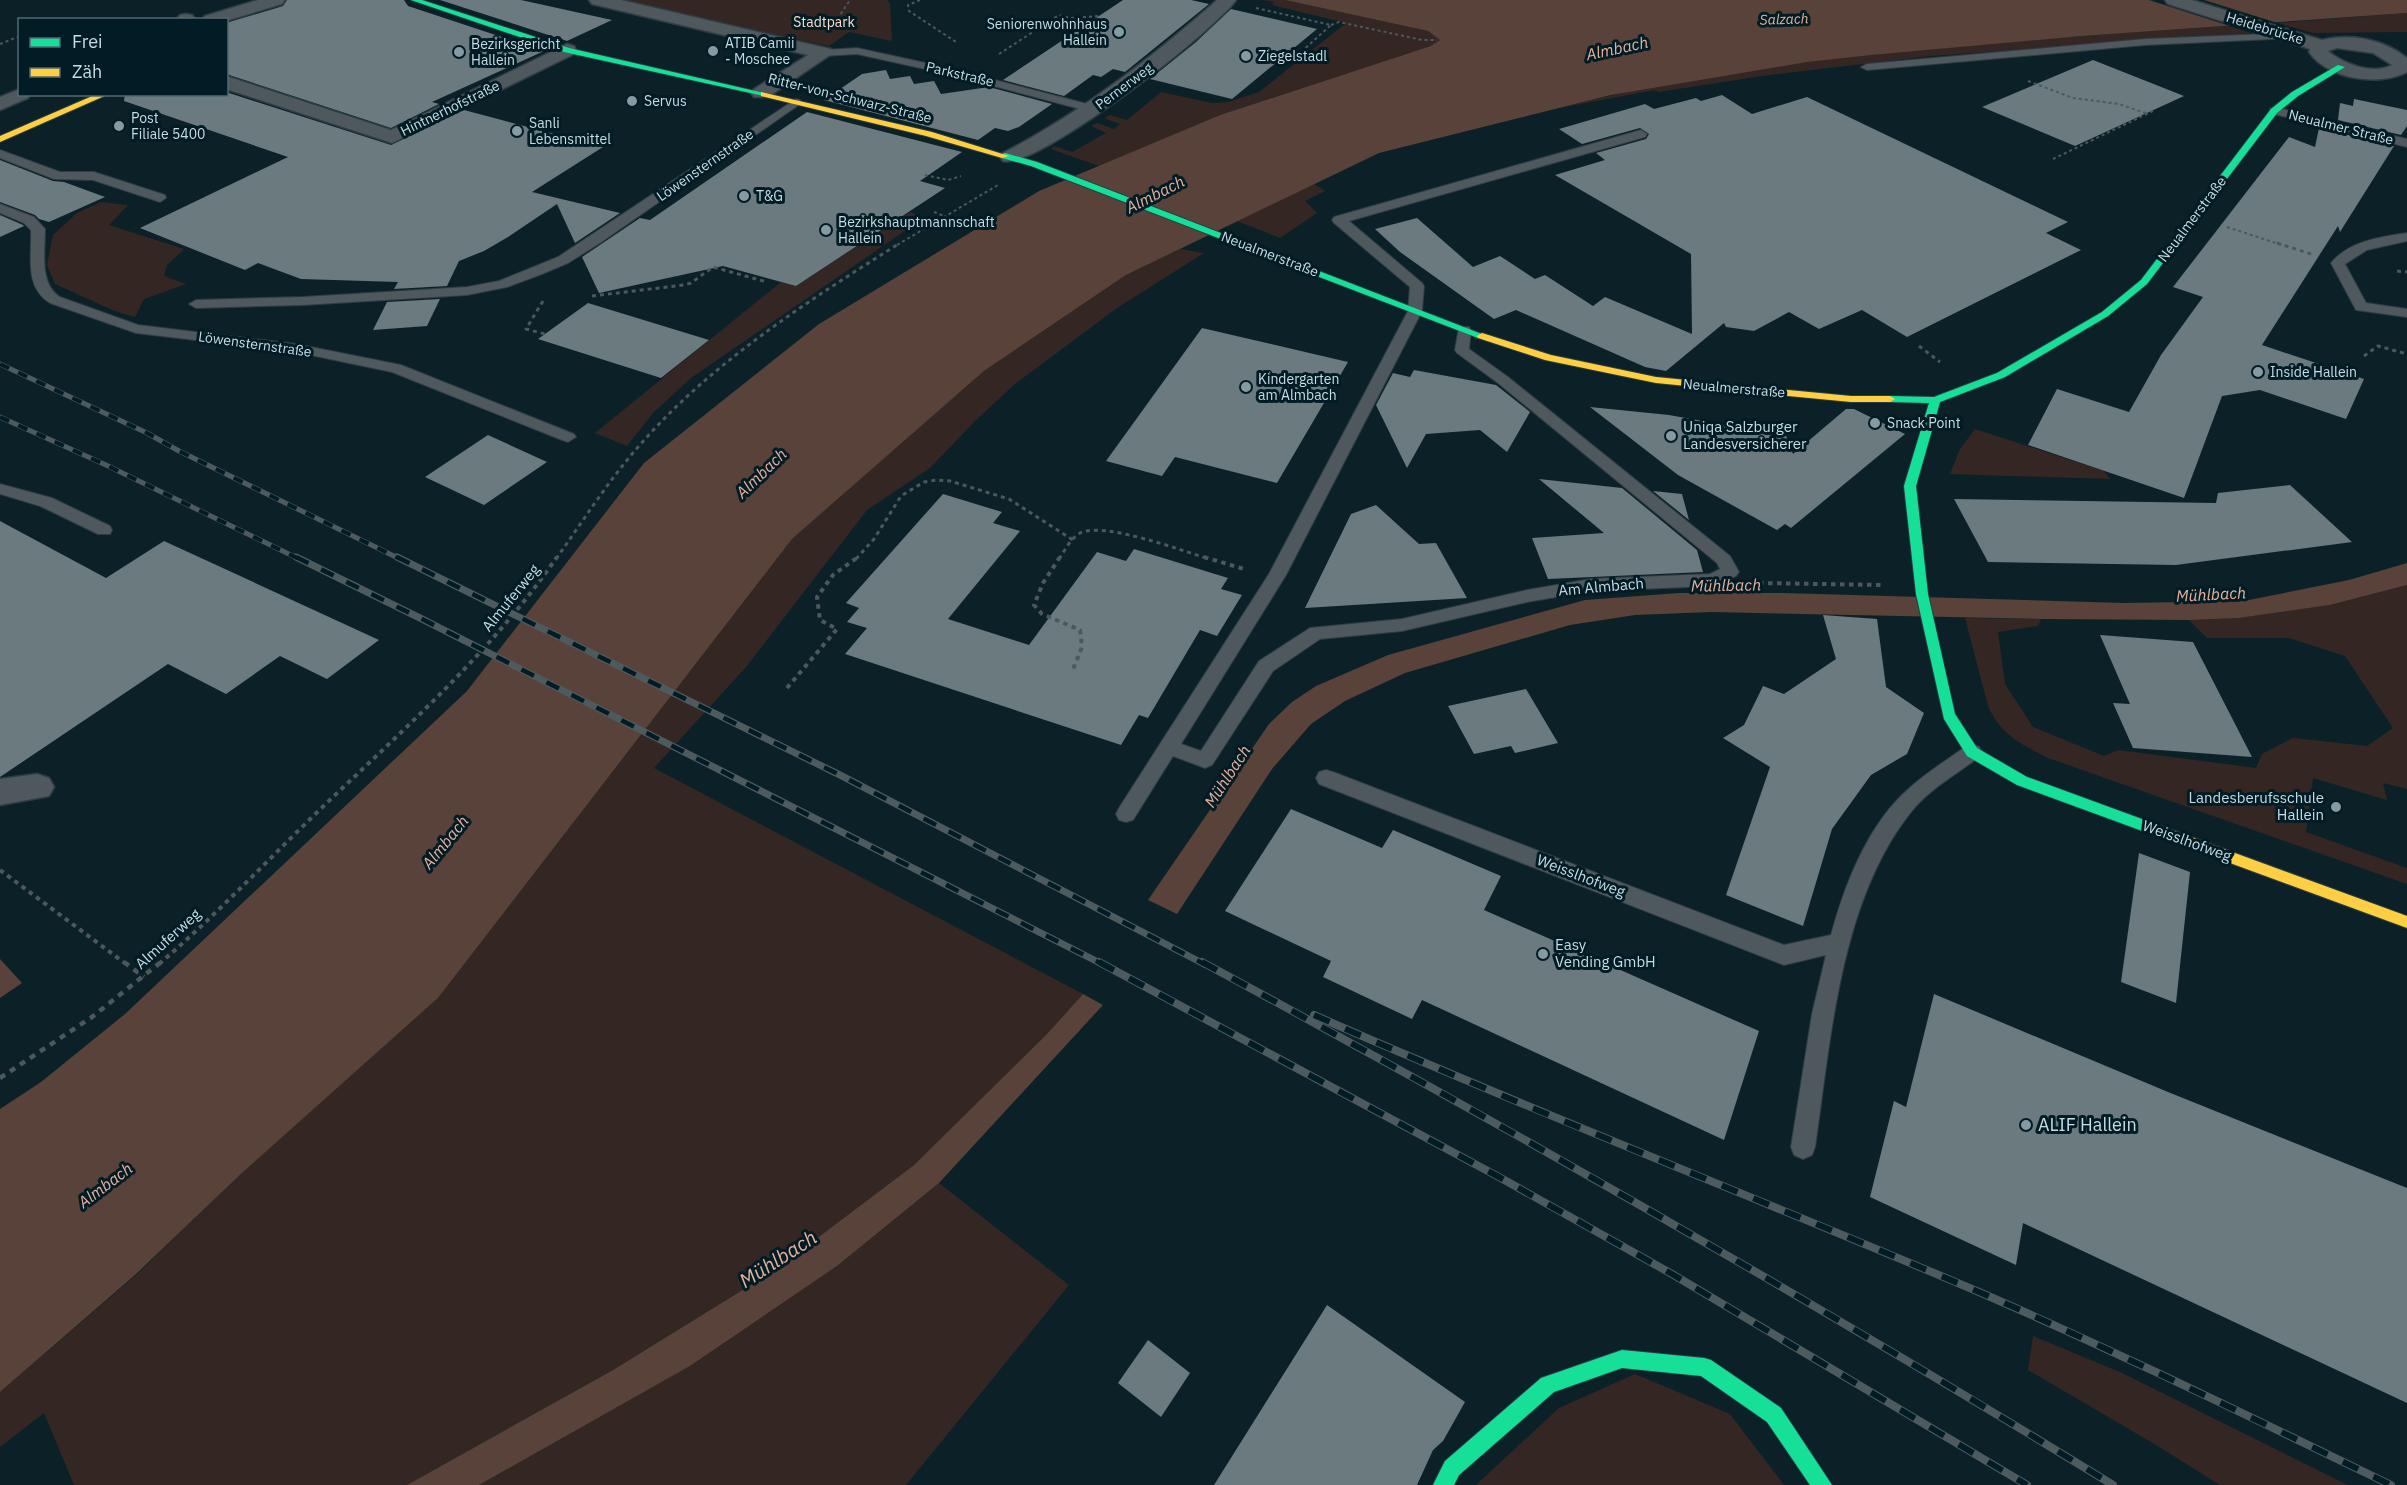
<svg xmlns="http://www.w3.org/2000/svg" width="2407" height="1485" viewBox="0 0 2407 1485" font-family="'IBM Plex Sans',sans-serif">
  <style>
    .green { fill: #342723 }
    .water { fill: #584239 }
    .pier { fill: #0c2127 }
    .building { fill: #6a7a7f }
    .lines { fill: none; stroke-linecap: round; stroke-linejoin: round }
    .lane-casing { stroke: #2d3d43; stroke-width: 2 }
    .street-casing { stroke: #2d3d43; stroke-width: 3 }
    .fast-casing { stroke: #2d3d43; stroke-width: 2 }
    .slow-casing { stroke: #2d3d43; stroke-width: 2 }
    .path-far3 { stroke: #4d585c; stroke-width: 2; stroke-dasharray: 3 3; stroke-linecap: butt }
    .path-far2 { stroke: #4d585c; stroke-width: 3; stroke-dasharray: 4 4; stroke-linecap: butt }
    .path-far1 { stroke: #4d585c; stroke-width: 4; stroke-dasharray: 4.5 4.5; stroke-linecap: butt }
    .path { stroke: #4d585c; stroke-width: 4.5; stroke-dasharray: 6 6; stroke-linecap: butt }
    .lane { fill: #4f585c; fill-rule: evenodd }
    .street { fill: #4f585c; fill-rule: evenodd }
    .fast { fill: #16e098; fill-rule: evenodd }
    .slow { fill: #ffcf43; fill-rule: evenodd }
    .rail-far2-casing { stroke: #4e5b5e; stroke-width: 5 }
    .rail-far1-casing { stroke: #4e5b5e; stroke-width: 7 }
    .rail-casing { stroke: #4e5b5e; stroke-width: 8 }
    .rail-far2 { stroke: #021c25; stroke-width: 4; stroke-dasharray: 10; stroke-linecap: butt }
    .rail-far1 { stroke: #021c25; stroke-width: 4.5; stroke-dasharray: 14; stroke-linecap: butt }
    .rail { stroke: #021c25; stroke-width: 6; stroke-dasharray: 17; stroke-linecap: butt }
    .poi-dot { fill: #869ba1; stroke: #021c25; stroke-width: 2 }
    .labels { text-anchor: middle; stroke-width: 6; stroke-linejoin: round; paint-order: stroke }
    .far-water-label { font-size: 14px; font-style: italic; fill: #e9b19d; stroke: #021c25 }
    .far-park-label { font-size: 14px; fill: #fedbce; stroke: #021c25 }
    .far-poi-label { font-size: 14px; fill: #c8dce3; stroke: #021c25; text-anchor: start }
    .far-street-label { font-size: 14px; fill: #c8dce3; stroke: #021c25 }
    .poi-label { font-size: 15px; fill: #c8dce3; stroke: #021c25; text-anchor: start }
    .street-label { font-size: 15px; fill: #c8dce3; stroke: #021c25 }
    .water-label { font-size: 16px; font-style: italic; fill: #e9b19d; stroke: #021c25 }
    .near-poi-label { font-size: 18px; fill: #c8dce3; stroke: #021c25; text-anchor: start }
    .near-water-label { font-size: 20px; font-style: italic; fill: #e9b19d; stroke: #021c25 }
  </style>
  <rect width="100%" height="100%" fill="#0c2127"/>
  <g class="green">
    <path d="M615,0H887L890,4L892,41L849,32L829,46Z"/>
    <path d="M1263,0H1285L1428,31L1441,40L1432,46L1220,115L1099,166L1051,149L1054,146L1072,152L1106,133L1091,126L1097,123L1114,129L1120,124L1104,118L1110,115L1127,120L1161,92L1212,103L1228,102L1259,92L1346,23L1272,5L1274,2Z"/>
    <path d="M2407,13V32L2313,33L2277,23Z"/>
    <path d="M2228,26L2251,33L1931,56L1769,75L1658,92L1655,90L1559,108C1777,53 2005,41 2228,26Z"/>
    <path d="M1314,184L1325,191L1305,201L1317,213L1280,238L1237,221Z"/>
    <path d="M101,202L128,205L109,225L184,249L167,265L164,276L186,284L144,299L135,317L115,311L55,284L47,265L53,235L77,213Z"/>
    <path d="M910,212L925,217L691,378L653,413L627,446L595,433L781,282L796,286Z"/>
    <path d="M1180,249L1204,253L1117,308L1015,384L976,420L930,468L867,510L746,667L654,768L1083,994L1052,1029L914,1165L775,1270L613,1370L407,1485H74L44,1413L0,1447V1392L135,1276L242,1173L438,998L792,539L984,371L1126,275Z"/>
    <path d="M1975,429L2104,471L2110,479L1950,474L1960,449Z"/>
    <path d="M2407,585V789L2383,783L2387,800L2313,778L2306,832L2407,868V884L2048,758C2022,745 2000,734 1988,706L1965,618L2041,619L2038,626L1998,632L2005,684L2033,727L2104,756L2118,750L2256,768L2262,754L2293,738L2367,746L2393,728L2345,656L2289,638H2207L2189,620L2239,618L2330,605Z"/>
    <path d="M939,1183L1069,1285L906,1485H479L690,1366L837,1266Z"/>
    <path d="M2033,1336L2122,1373L2348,1485H2220L2156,1445L2028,1370Z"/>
    <path d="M1635,1374L1730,1414L1784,1485H1476L1559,1408Z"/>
  </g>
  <g class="water">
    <path d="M1285,0H2407V13L2082,36L1871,55L1807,62L1611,95L1379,153L1126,275L984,371L792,539L438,998L242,1173L135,1275L0,1392V1109L41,1082L125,1014L467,691L644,463L819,324L1039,191L1220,115L1431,46L1440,40L1428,31Z"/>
    <path d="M2407,563V585L2330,605L2239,618L2189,620L2041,619L1711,612L1635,615L1570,625L1405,673L1345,701L1311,724L1272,769L1177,914L1148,900L1269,724L1292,702L1316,686L1388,655L1585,600L1679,593H1783L2124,603L2244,601L2349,580Z"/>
    <path d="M0,959L22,983L0,998Z"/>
    <path d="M1083,994L1103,1005L939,1183L837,1266L690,1366L479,1485H407L613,1370L775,1270L914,1165L1047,1034Z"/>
  </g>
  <path class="pier" d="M2149,0H2204L2284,25L2236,28Z"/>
  <g class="building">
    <path d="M287,0H404L408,6L544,51L432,102L439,104L391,128L226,74V23L283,6Z"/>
    <path d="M440,0H521L612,20L567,41Z"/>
    <path d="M1123,0H1191L1209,4L1125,72L1113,69L1101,77L1093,75L1064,96L1003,80Z"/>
    <path d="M1231,9L1317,29L1232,99L1150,79L1196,42Z"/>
    <path d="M2093,60L2184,96L2075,146L1982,107Z"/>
    <path d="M886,70L890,79L910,76L914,84L934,81L941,94L989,87L1052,104L1019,127L1008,131L995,128L978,140L824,100L862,74Z"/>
    <path d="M226,92L391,145L464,110L603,147L532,192L620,213L575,243L557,204L508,237L484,251L459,261L447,286L394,289L398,282L301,279L258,263L245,270L140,228L288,157L124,101L125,94H226Z"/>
    <path d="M1722,95L1752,114L1807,97L2068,222L2046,233L2081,250L1907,337L1862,310L1819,329L1789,312L1754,331L1726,327L1724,323L1666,371L1645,367L1516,310L1494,319L1400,252L1375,229L1417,218L1473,267L1500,256L1535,279L1545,275L1593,306L1605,297L1692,334L1691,254L1555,175L1605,160L1596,153L1646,139L1649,134L1640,128L1582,144L1559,129L1645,104L1654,109L1696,98L1701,101Z"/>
    <path d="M2354,99L2407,110V126L2401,135L2338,120L2340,103L2353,106Z"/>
    <path d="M807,112L962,152L920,181L945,188L796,286L723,266L599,293L582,257L640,218L650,220Z"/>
    <path d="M2319,128L2394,146L2340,232L2338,226L2262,345L2364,379L2346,419L2260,390L2222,396L2184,498L2028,445L2057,389L2129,412L2161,355L2203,297L2173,287L2289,137L2315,147Z"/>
    <path d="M0,160L53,181L64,182L105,197L49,222L39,219L35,215L0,202Z"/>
    <path d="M0,215L23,225L24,226L0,237Z"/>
    <path d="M440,299L427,326L373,330L387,302Z"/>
    <path d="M588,303L709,340L661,378L538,339Z"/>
    <path d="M1202,328L1348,362L1277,483L1175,457L1162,476L1106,461Z"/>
    <path d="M1414,370L1496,385L1530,412L1507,452L1480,430L1426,434L1407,468L1376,405L1393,373L1410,377Z"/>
    <path d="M1590,407L1669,415L1786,436L1793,454L1846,409H1854L1905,434L1791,528L1785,524L1777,530L1678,475Z"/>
    <path d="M488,435L547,462L484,505L425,477Z"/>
    <path d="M1539,479L1622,488L1697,550L1703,572L1548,579L1532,538L1604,533Z"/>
    <path d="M2290,485L2352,542L2176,565L1988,562L1954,499L2216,503L2218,493Z"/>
    <path d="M1653,491L1682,494L1689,520Z"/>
    <path d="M943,494L1002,512L993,523L1020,531L948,619L1029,645L1097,552L1126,561L1134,549L1228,578L1221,589L1242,595L1217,636L1200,630L1148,718L1139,715L1121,745L845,654L867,628L847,622L859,608L846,603Z"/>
    <path d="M1376,505L1419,544L1436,543L1467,598L1305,608L1351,514Z"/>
    <path d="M0,521L106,578L164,541L379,640L327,679L280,656L226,694L168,664L0,777Z"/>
    <path d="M1823,615L1877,619L1886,687L1924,713L1907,754L1871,775L1832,829L1803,926L1726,895L1770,767L1723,738L1744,725L1763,686L1784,694L1836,659Z"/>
    <path d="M2100,635L2193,642L2252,757L2133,748L2113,703L2130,704Z"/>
    <path d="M1526,689L1558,743L1515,753L1511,746L1474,754L1448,706Z"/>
    <path d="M1291,809L1382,848L1393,830L1501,876L1484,910L1759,1031L1724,1140L1422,1000L1412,1019L1323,977L1331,961L1225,911Z"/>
    <path d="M2139,853L2190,872L2176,1003L2121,982Z"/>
    <path d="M1934,994L2168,1092L2407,1188V1403L2023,1223L2016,1265L1870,1197L1894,1101L1906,1107Z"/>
    <path d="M1327,1305L1465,1402L1443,1441L1433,1450L1417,1485H1214Z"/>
    <path d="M1148,1340L1190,1373L1161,1417L1118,1383Z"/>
  </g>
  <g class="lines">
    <g class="lane-casing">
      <g id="lane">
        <path d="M2290,33L2295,36L2294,38L2145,45L1867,70L1861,67L1867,64L2145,39Z"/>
        <path d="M857,48L953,69L1099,107L1101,109L1095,113L952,75L857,54L824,56L818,53L824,50Z"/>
        <path d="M796,99L800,100V104L600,243L568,263L542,274L507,287L467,295L303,305L196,308L189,304L196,300L303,297L467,287L499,281L558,257Z"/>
        <path d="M2274,107L2407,139V147L2270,113V109Z"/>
        <path d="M1641,130L1647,134L1645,137L1349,221L1422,283L1424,286L1422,311L1286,575L1181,744L1201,751L1259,661L1310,628L1402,619L1527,590L1591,579L1710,574L1720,569L1717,563L1498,383L1457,353L1455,350L1459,327H1469L1471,330L1469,349L1508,377L1730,556L1739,572L1736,576L1712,586L1591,591L1527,602L1402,631L1320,639L1273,671L1212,765L1205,768L1173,756L1133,820L1126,822L1119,820L1116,814L1119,808L1269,574L1408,311L1410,287L1334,223L1332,220L1334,217Z"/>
        <path d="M0,150L60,172H94L165,195L166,198L160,202L93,180L54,179L0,158Z"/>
        <path d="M0,204L34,217L45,229C45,252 39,284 60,297L138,325L296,344L401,365L574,434L576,437L568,442L562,440L392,372L296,352L136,333L50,303C24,287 32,257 31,230L24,223L0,213Z"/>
        <path d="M2407,233V241L2367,250L2345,264L2366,303L2407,309V317L2356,310L2331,263C2349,241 2380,237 2407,233Z"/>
        <path d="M0,484L52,498L110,526L112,530L110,534H98L40,506L0,494Z"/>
        <path d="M1972,744L1979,747L1982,752L1979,757C1957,774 1929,789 1911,812C1840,901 1831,1038 1815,1147L1812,1155L1803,1159L1794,1155L1791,1147L1812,1014L1826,955L1784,965L1319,784L1316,778L1319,772L1326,770L1333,772L1784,945L1831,935C1844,887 1866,830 1902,795C1921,776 1944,762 1965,747Z"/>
      </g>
    </g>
    <g class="street-casing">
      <g id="street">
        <path d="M258,0H285L282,4L226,21L202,20L205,16Z"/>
        <path d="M589,0H621L831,49L833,53L768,97H754L751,93L754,89L808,55L592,4Z"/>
        <path d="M1217,0H1236C1213,32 1037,170 1003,161L1000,157L1003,153C1082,112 1150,59 1217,0Z"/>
        <path d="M2165,0H2192L2322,40C2350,33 2384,39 2407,58V72C2379,87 2327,79 2309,52L2310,49L2168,4ZM2337,48L2373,53L2392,65C2373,75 2343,64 2328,51Z"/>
        <path d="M186,14L192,15L196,20L177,19L180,15Z"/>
        <path d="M567,44L574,46L576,50L574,54L392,143L226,89V76L391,130Z"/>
        <path d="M20,89V94H30L28,98L0,110V97Z"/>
        <path d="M37,774L49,778L54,787L49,796L0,805V779Z"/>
      </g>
    </g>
    <g class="fast-casing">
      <g id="fast">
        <path d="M411,0H422L569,48L768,94L764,96L564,52Z"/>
        <path d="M2338,65L2345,67L2298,96L2277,113L2147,284L2108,316L2005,377L1940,402L1916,486L1928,594L1955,714L1977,748L2027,777L2180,833L2182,837L2180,841L2175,843L2017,785L1967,756L1944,719L1916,594L1904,486L1929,403L1890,402L1885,399L1890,396L1934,397L1997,373L2102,312L2141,280L2271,109L2292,92Z"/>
        <path d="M1005,153L1037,162L1487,336L1486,338H1478L1031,166L1002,158V154Z"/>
        <path d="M1622,1350L1704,1358L1711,1360L1781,1408L1832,1485H1810L1767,1422L1701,1376L1622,1368L1554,1392L1459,1475L1454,1485H1433L1445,1461L1541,1378Z"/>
      </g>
    </g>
    <g class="slow-casing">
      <g id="slow">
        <path d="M761,92L932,132L1009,156L1002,158L926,136L761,96Z"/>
        <path d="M97,94H109L0,142V136Z"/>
        <path d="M1482,333L1551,355L1656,377L1851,396H1890L1895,399L1890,402H1851L1656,383L1545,360L1478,338L1477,336Z"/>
        <path d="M2175,831L2407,916V928L2170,841L2168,837L2170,833Z"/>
      </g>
    </g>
    <g class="path-far3">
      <path d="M920,0L908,5L909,11L956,42"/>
      <path d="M1256,8L1331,25L1289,63"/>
      <path d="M834,24L850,0"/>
      <path d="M1331,25L1339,22L1422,40H1437"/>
      <path d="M0,44L20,36"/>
      <path d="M999,54L1059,15L1070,18L1099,16"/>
      <path d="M2028,81L2073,98L2119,104L2148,114"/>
      <path d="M2053,159L2155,110"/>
      <path d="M925,175L948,180L961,176"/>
      <path d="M934,212L944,216"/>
      <path d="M2227,227L2282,245"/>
      <path d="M897,245L998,185"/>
    </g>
    <g class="path-far2">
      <path d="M2277,243L2311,254"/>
      <path d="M2397,271L2407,272"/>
      <path d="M592,296L684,285L691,283L713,267L767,282"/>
      <path d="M543,301L526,329L545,334"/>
      <path d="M1919,346L1940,362"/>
      <path d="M2364,356L2378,346L2407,354"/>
      <path d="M556,559C585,518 612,475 646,438C717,359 811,299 900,243"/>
      <path d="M856,559L874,539L901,496L924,482L937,480L950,481L1009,499L1073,540"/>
      <path d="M1059,559C1065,550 1071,538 1080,533C1103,521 1183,551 1209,559"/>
    </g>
    <g class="path-far1">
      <path d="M1060,557L1043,583L1034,605L1042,614L1080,630L1082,647L1072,672"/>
      <path d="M1204,557L1244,569"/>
      <path d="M1759,583L1881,585"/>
      <path d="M787,688L837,629L820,620L817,597L833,575L858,557"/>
      <path d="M0,870L126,964"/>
      <path d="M159,964C221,911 275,852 333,797C413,721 494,648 557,557"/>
    </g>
    <g class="path">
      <path d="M124,962L144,977"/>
      <path d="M0,1078L92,1017L161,962"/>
    </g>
    <use href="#lane" class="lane"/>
    <use href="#street" class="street"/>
    <use href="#fast" class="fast"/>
    <use href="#slow" class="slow"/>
    <g class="rail-far2-casing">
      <g id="rail-far2">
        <path d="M0,364L147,433L179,451L400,559"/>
        <path d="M0,417L106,465L299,559"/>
      </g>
    </g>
    <g class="rail-far1-casing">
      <g id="rail-far1">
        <path d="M296,557L424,620L1102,964"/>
        <path d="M397,557L840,775L1204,964"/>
      </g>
    </g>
    <g class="rail-casing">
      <g id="rail">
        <path d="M1099,962L1499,1177L1672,1274L2027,1485"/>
        <path d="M1202,962C1510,1128 1814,1302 2113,1485"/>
        <path d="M1314,1015C1534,1112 1758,1198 1979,1292C2118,1352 2254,1419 2391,1485"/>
      </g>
    </g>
    <use href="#rail-far2" class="rail-far2"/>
    <use href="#rail-far1" class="rail-far1"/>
    <use href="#rail" class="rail"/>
  </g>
  <g class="poi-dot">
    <circle cx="1119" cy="32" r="6"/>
    <circle cx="713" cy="51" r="6"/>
    <circle cx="459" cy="52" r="6"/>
    <circle cx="1246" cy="56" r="6"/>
    <circle cx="632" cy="101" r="6"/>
    <circle cx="119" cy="126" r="6"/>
    <circle cx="517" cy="131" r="6"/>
    <circle cx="744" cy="196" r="6"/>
    <circle cx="826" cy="230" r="6"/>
    <circle cx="2258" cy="372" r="6"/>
    <circle cx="1246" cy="387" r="6"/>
    <circle cx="1875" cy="423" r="6"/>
    <circle cx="1671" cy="436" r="6"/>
    <circle cx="2336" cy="807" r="6"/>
    <circle cx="1543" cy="954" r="6"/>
    <circle cx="2026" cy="1125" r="6"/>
  </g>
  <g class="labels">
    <g class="far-water-label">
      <text transform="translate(1784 19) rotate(-2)" y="5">Salzach</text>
    </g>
    <g class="far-park-label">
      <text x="824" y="27">Stadtpark</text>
    </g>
    <g class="far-poi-label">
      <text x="1107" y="29" text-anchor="end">Seniorenwohnhaus<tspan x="1107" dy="16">Hallein</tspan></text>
      <text x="725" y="48">ATIB Camii<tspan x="725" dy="16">- Moschee</tspan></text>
      <text x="471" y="49">Bezirksgericht<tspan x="471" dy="16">Hallein</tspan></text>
      <text x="1258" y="61">Ziegelstadl</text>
      <text x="644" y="106">Servus</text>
      <text x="131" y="123">Post<tspan x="131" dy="16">Filiale 5400</tspan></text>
      <text x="529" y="128">Sanli<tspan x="529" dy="16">Lebensmittel</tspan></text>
      <text x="756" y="201">T&amp;G</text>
      <text x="838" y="227">Bezirkshauptmannschaft<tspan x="838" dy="16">Hallein</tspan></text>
      <text x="2270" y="377">Inside Hallein</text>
      <text x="1258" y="384">Kindergarten<tspan x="1258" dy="16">am Almbach</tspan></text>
      <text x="1887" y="428">Snack Point</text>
    </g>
    <g class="far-street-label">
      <text transform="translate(2265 28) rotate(17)" y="5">Heidebrücke</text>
      <text transform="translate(960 74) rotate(13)" y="5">Parkstraße</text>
      <text transform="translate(1124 86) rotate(-37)" y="5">Pernerweg</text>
      <text transform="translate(850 98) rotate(14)" y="5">Ritter-von-Schwarz-Straße</text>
      <text transform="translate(450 108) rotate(-26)" y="5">Hintnerhofstraße</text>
      <text transform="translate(2341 127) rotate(14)" y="5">Neualmer Straße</text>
      <text transform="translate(705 165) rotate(-35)" y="5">Löwensternstraße</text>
      <text transform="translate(2192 219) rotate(-53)" y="5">Neualmerstraße</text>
      <text transform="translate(1270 254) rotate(21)" y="5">Neualmerstraße</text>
      <text transform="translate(255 344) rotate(8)" y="5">Löwensternstraße</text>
      <text transform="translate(1734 388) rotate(5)" y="5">Neualmerstraße</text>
    </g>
    <g class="poi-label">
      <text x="1683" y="432">Uniqa Salzburger<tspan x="1683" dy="17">Landesversicherer</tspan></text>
      <text x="2324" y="803" text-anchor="end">Landesberufsschule<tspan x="2324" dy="17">Hallein</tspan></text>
      <text x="1555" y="950">Easy<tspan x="1555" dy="17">Vending GmbH</tspan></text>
    </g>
    <g class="street-label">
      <text transform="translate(1601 587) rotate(-5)" y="5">Am Almbach</text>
      <text transform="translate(511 598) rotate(-51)" y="5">Almuferweg</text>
      <text transform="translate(2187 841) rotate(20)" y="5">Weisslhofweg</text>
      <text transform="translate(1581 876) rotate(21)" y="5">Weisslhofweg</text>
      <text transform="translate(168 939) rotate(-42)" y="5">Almuferweg</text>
    </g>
    <g class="water-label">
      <text transform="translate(1617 48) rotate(-12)" y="6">Almbach</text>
      <text transform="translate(1155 194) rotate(-27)" y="6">Almbach</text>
      <text transform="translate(761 473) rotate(-44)" y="6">Almbach</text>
      <text transform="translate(1726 585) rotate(-1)" y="6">Mühlbach</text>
      <text transform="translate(2211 594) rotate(-3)" y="6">Mühlbach</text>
      <text transform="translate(1227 776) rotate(-57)" y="6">Mühlbach</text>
      <text transform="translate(445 842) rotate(-51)" y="6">Almbach</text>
      <text transform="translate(105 1185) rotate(-37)" y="6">Almbach</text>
    </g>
    <g class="near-poi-label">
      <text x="2038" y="1131">ALIF Hallein</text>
    </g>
    <g class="near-water-label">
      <text transform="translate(778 1259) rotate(-33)" y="7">Mühlbach</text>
    </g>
  </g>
  <rect x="18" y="18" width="210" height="78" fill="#021c25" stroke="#516971" stroke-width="1.5"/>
  <rect x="30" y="38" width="30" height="9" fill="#16e098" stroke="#516971" stroke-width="1.5"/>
  <text x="72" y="48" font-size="18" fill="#c8dce3">Frei</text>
  <rect x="30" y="68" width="30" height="9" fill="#ffcf43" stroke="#516971" stroke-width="1.5"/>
  <text x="72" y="78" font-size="18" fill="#c8dce3">Zäh</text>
</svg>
